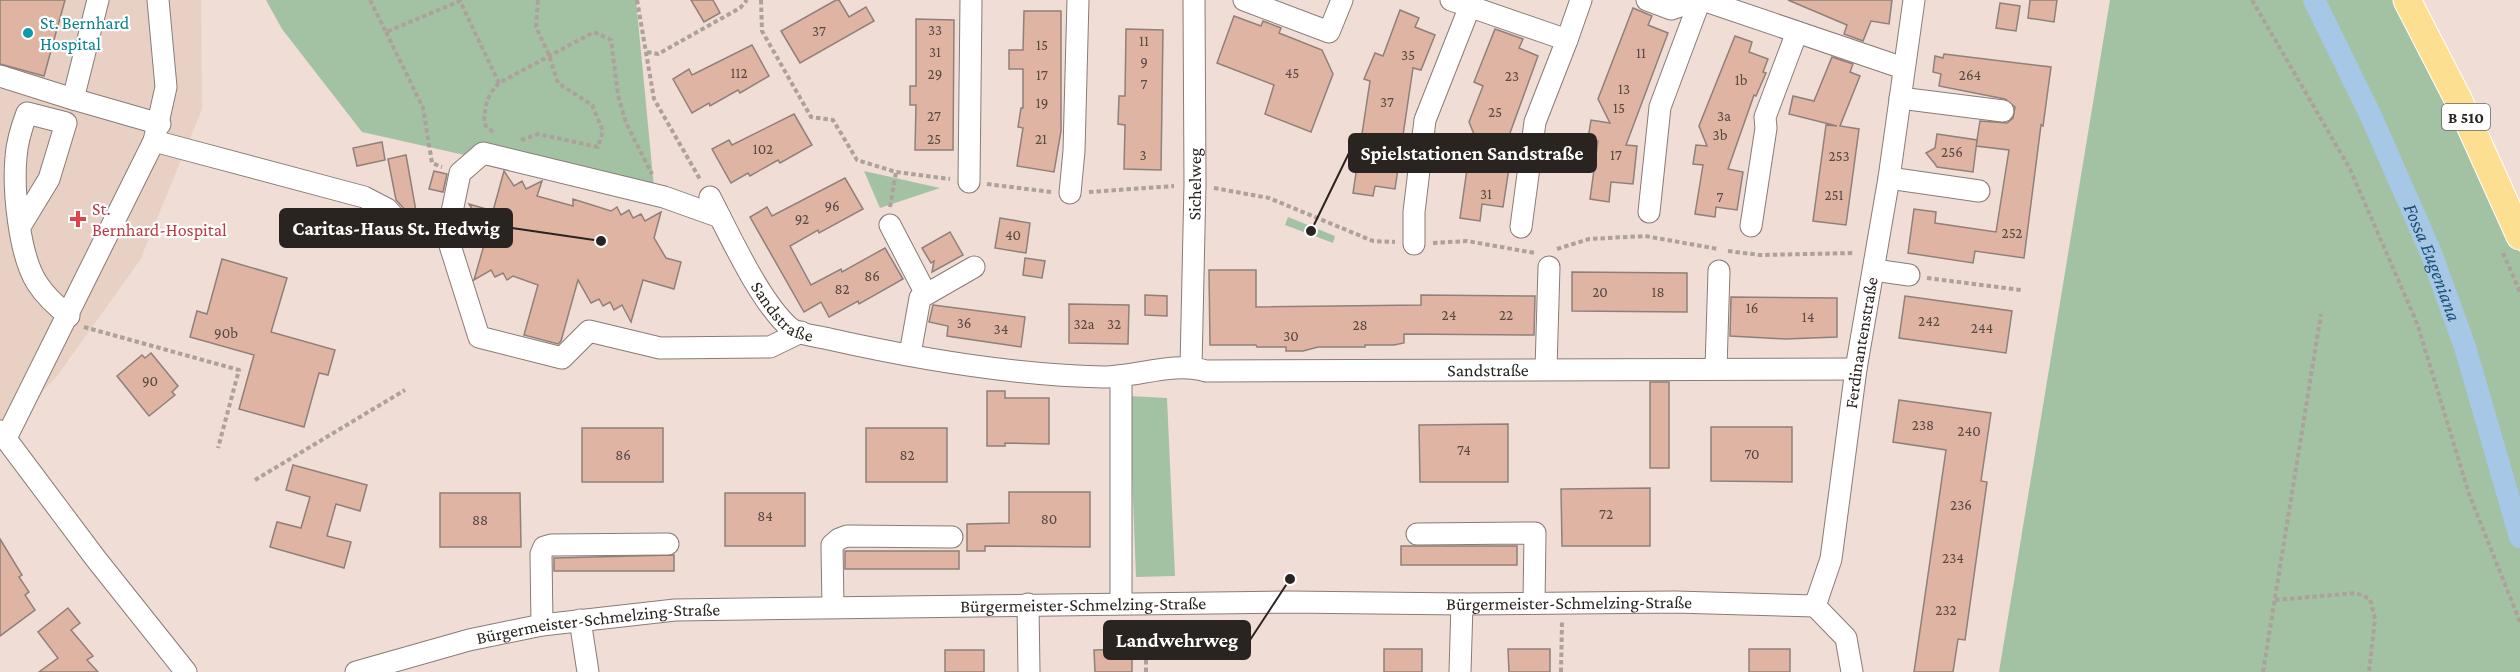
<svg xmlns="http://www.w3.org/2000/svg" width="2520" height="672" viewBox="0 0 2520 672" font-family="'Crimson Pro',serif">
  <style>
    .built { fill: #e8d0c5 }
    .green { fill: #a3c2a4 }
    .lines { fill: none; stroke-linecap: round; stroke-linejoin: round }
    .canal { stroke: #a6c7e5; stroke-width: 22 }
    .building { fill: #dfb4a3; stroke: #908079; stroke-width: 1.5 }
    .minor-casing { stroke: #8b7b75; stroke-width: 23 }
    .major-casing { stroke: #fff; stroke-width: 29 }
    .path { stroke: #aea09a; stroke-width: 4; stroke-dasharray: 4.5 3; stroke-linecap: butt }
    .minor { stroke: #fff; stroke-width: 21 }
    .major { stroke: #fddf91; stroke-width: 27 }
    .culture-dot { fill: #0f9aa8; stroke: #fff; stroke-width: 2 }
    .health-dot { fill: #e0444e; stroke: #fff; stroke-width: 2 }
    .labels { text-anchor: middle; stroke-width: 4.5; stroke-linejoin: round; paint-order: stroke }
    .number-label { font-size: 15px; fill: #574842 }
    .shield { fill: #fff; stroke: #6a6664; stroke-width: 1.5 }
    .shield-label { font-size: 16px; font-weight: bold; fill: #2a2421 }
    .culture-label { font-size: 18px; fill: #0d838f; stroke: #fff; text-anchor: start }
    .street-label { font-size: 18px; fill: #2a2421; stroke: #fff }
    .health-label { font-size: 18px; fill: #be3a42; stroke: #fff; text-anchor: start }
    .water-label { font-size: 20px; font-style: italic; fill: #1b4e75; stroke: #fff }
    .leader { fill: none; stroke: #2a2421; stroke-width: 2 }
    .callout-dot { fill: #2a2421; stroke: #fff; stroke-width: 2 }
    .callout { fill: #2a2421; stroke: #2a2421; stroke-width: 2 }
    .callout-label { font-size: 20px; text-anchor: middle; font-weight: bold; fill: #fff }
  </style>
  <rect width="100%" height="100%" fill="#efddd6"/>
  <path class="built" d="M0,0H201L202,109L140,260L57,376L0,437Z"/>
  <g class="green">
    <path d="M266,0H636L655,198L362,132L282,29Z"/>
    <path d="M2110,0H2400L2520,253V672H1999Z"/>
    <path d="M864,171L940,188L880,208Z"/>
    <path d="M1288,217L1335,236L1333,243L1285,225Z"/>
    <path d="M1129,396L1167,398L1175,576L1136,577Z"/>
  </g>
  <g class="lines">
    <path class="canal" id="s1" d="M2314,0L2370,114L2431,253L2465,347L2520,537"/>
  </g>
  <g class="building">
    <path d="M0,0H65L44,76L0,64Z"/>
    <path d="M691,0H713L720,13L704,22Z"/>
    <path d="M836,0H839L849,17L866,7L874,21L800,63L781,31Z"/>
    <path d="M1788,0H1892L1889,24L1871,21L1863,41L1844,34L1847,25Z"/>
    <path d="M2030,0H2057L2054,22L2028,18Z"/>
    <path d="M2000,3L2020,6L2016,31L1996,28Z"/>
    <path d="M1633,8L1652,16L1648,25L1668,33L1626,145L1637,146L1633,184L1611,182L1609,202L1590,199L1598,141L1588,139L1591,120L1610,123L1598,99Z"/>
    <path d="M1400,10L1419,18L1415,27L1435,35L1421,70L1413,68L1395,189L1375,186L1373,196L1353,193L1370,81L1364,79L1375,53L1383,56Z"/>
    <path d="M1024,11H1061V131L1054,172L1017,166L1023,128L1018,127L1021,108H1023V69H1009V50H1023Z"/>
    <path d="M1234,16L1261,26L1263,21L1281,28L1279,33L1322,50L1333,74L1311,132L1265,114L1274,85L1217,63Z"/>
    <path d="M916,19L954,20L953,150H915L916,105H910V86H916Z"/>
    <path d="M1126,29L1163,30L1161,170L1124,169L1125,125L1118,124L1119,96H1125Z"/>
    <path d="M1495,29L1523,39L1519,48L1538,56L1498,166L1509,168L1503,207L1482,204L1480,221L1460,218L1468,162L1459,161L1462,142L1478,144L1469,122L1483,86L1474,82Z"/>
    <path d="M1735,36L1752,42L1749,52L1768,59L1763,72L1766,73L1756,96L1754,95L1728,169L1743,172L1737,210L1716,207L1715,217L1695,214L1703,165L1693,164L1696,145L1707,146L1699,126Z"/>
    <path d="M752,45L769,76L740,93L738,90L710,106L709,103L692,113L673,79L689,69L692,75Z"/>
    <path d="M1944,54L2051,67L2043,126L2041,125L2024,258L1975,251L1973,263L1908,253L1914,209L1936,212L1935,223L1996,232L2009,150L1976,146L1980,121L2007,123L2013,118L2015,107L2005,99L1939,86L1941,74L1933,72L1935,56L1943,58Z"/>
    <path d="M1832,57L1853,64L1850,72L1860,76L1840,126L1859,129L1846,225L1813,221L1826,125L1837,126L1789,114L1793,96L1814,101Z"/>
    <path d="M794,114L812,145L780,163L778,160L750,176L748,173L731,183L712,149L729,140L732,145Z"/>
    <path d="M1937,134L1977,140L1973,172L1937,167L1935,164L1926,153L1935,148Z"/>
    <path d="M382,142L385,160L357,166L353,148Z"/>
    <path d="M406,155L416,211L408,213L396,200L388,159Z"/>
    <path d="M434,171L447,174L443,192L429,189Z"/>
    <path d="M504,171L514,186L522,181L526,189L542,181L537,196L573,206V199L611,211L617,207L621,215L629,210L633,218L641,214L645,221L661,212L654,238L666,258L681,262L674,289L643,280L631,322L622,305L614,310L610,302L603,306L599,299L591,303L578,280L561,341L558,344L524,335L538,285L513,276L507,280L503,273L495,277L491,270L474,280L486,238L463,231L479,221L469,204L493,211Z"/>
    <path d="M845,178L863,209L819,233L818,230L790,246L811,285L841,269L842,272L885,248L903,279L859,304L858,301L829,317L821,302L804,312L750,217L767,207L772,216Z"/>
    <path d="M1000,218L1030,223L1026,253L995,248Z"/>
    <path d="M950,232L963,255L932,272L934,261L931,263L922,248Z"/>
    <path d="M1025,258L1045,261L1042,278L1023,275Z"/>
    <path d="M222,259L287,278L271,332L335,350L328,375L319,373L304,427L239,409L254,355L190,337L197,311L207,314Z"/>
    <path d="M1209,270H1256V307L1421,305V295L1535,296L1534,335L1404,334V343L1394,345H1365V347H1318L1303,351H1286V347H1257L1256,345H1210Z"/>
    <path d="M1572,272L1687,273V312L1572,311Z"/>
    <path d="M1145,295L1167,296V316L1145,315Z"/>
    <path d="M1905,296L2012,311L2006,353L1899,338Z"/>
    <path d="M1731,297L1837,298V337L1785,339L1730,336Z"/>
    <path d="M1069,304L1129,305L1128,344L1069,343Z"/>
    <path d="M933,305L1025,317L1021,347L947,336L948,326L929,322Z"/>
    <path d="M151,353L178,386L172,392L175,395L149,416L117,376L142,355L145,358Z"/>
    <rect x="1650" y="382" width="19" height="86"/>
    <path d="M987,391H1005V398H1049V444L1005,443V446H987Z"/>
    <path d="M1899,400L1991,413L1981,481L1987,482L1965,640L1958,639L1953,672H1914L1946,450L1893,442Z"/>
    <path d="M1508,424V482H1420L1419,425Z"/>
    <path d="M1711,427H1792V482L1711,481Z"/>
    <rect x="582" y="428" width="81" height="54"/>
    <rect x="866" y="428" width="81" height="54"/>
    <path d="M293,465L367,485L360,511L336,504L327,536L351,542L344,568L270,547L277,522L301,528L310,497L286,490Z"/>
    <path d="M1650,488V546H1562L1561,489Z"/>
    <path d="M1009,492H1090V547L985,546V551H967V524L1009,523Z"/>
    <path d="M440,493H520L521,547H440Z"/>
    <rect x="725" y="493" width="80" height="53"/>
    <path d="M0,539L22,575L19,577L29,592L25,595L35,610L0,636Z"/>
    <rect x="1401" y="546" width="116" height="19"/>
    <rect x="845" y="551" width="114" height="18"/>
    <path d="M674,555V571H554V558Z"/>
    <path d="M68,608L80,623L71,630L93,656L87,660L98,672H39L58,658L38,632Z"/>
    <path d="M1132,649V672H1095L1094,650Z"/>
    <rect x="1384" y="649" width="38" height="23"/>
    <path d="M1508,649H1550V672H1509Z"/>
    <rect x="1749" y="649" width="41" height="23"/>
    <rect x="945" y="650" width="39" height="22"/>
  </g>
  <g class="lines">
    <g class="minor-casing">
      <g id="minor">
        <path d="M1244,0L1329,32L1342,0"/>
        <path d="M1451,0L1567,40L1581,0"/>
        <path d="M1647,0L1671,9L1698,0"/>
        <path d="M1703,0L1903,68"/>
        <path d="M0,76L73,99L98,0"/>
        <path d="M1900,98L2003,111"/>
        <path d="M73,99L160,124"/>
        <path d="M154,141L364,197L387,209L407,232"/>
        <path d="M1889,178L1979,191"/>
        <path d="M969,182L971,0"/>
        <path d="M1070,193L1074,151L1078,0"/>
        <path id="s2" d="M710,197C729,234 760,302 790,328C799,335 818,336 829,339C918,359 1012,375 1103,377C1137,377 1174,361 1206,371L1856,369"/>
        <path d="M1649,212L1660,107L1700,0"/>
        <path d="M720,217L664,197L483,153L460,173L447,236L479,337L562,358L589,331L660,348L770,347L801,332"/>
        <path d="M21,225L49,179L66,123L27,113C22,126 17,142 16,157C13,190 19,255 37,283C46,297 56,306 69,316"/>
        <path d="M890,225L926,294"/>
        <path d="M1751,226L1766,128L1765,117L1797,32"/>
        <path d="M1521,227L1535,122L1567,40"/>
        <path d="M1414,244V212L1425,120L1470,6"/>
        <path d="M1874,270L1909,275"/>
        <path d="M910,354L920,298L974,267"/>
        <path id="s3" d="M1191,367L1195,184L1194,0"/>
        <path d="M1716,368L1719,271"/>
        <path d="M1546,369L1549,267"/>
        <path d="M0,431L96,559L186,672"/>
        <path d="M6,438L154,141L166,87L158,0"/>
        <path d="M1417,534L1535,533L1534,603"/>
        <path d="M1121,603V377"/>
        <path d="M1028,604L1029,672"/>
        <path id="s4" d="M1815,606L1831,559L1856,369L1889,178L1914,0"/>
        <path d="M1815,606L1846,638L1852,672"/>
        <path d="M833,607L832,545L839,539L847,536L952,537"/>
        <path d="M580,620L588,672"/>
        <path d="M542,625L541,554L544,547L551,545L668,544"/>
        <path id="s5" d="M356,672L469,640L542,625L675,610L1289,602L1462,604L1675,602L1815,606"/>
        <path d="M1460,672L1462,604"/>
      </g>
    </g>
    <g class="major-casing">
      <path id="major" d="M2407,0L2459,101L2520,236"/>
    </g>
    <g class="path">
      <path d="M370,0L386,32L460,1L499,83"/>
      <path d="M637,0L654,99L701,181"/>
      <path d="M761,0L762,31L811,117L833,120L857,160L896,172L950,179"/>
      <path d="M2252,0L2350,169L2417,323L2469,494L2520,622"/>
      <path d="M386,32L423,108L432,163L442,167"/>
      <path d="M647,52L658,54L740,8L747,0"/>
      <path d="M493,132L484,124C485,106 486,96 499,83L594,32L611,40L618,95L626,123L652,174"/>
      <path d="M521,140L538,134L598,147L603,131L592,105L558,83L549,55L536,27L538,0"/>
      <path d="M987,184L1051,192"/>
      <path d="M1214,188L1269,198L1373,241L1395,242"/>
      <path d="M1089,192L1174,186"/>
      <path d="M890,207L896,172"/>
      <path d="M1433,243L1467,241L1535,253"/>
      <path d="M1557,249L1589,239L1645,236L1718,249"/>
      <path d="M1728,251L1760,255L1855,253"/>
      <path d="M2503,253L2520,292"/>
      <path d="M1927,278L2021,290"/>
      <path d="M84,327L239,370L218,448"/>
      <path d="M255,480L405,390"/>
      <path d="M2275,600L2356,593L2370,599L2375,619L2369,672"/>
      <path d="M1146,672V624"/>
      <path d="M1561,672L1562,622"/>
      <path d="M2263,672L2321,314"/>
    </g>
    <use href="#minor" class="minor"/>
    <use href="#major" class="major"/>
  </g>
  <circle class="culture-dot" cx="28" cy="33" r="6"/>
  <path class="health-dot" d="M75 210h6v6h6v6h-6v6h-6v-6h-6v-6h6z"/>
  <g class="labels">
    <g class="number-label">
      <text x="935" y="35">33</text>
      <text x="819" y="36">37</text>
      <text x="1144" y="46">11</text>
      <text x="1042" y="50">15</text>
      <text x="935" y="57">31</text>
      <text x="1641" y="58">11</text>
      <text x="1408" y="60">35</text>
      <text x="1144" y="67">9</text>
      <text x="739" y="78">112</text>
      <text x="1292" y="78">45</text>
      <text x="935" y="79">29</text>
      <text x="1042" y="80">17</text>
      <text x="1970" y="80">264</text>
      <text x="1512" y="81">23</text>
      <text x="1741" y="85">1b</text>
      <text x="1144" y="89">7</text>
      <text x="1624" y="94">13</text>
      <text x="1387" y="107">37</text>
      <text x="1042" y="108">19</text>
      <text x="1619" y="113">15</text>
      <text x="1495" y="117">25</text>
      <text x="934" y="121">27</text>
      <text x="1724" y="121">3a</text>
      <text x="1720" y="140">3b</text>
      <text x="934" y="144">25</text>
      <text x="1041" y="144">21</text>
      <text x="763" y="154">102</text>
      <text x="1952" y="157">256</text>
      <text x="1143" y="160">3</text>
      <text x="1616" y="160">17</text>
      <text x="1839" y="161">253</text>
      <text x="1486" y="199">31</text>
      <text x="1834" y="200">251</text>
      <text x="1720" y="202">7</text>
      <text x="832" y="211">96</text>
      <text x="802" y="224">92</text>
      <text x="2012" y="238">252</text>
      <text x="1013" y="240">40</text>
      <text x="872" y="281">86</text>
      <text x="842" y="294">82</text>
      <text x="1600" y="297">20</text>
      <text x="1658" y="297">18</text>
      <text x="1752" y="313">16</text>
      <text x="1449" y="320">24</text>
      <text x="1506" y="320">22</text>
      <text x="1808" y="322">14</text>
      <text x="1929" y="326">242</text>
      <text x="964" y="328">36</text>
      <text x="1084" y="329">32a</text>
      <text x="1114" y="329">32</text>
      <text x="1360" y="330">28</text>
      <text x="1982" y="333">244</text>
      <text x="1001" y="334">34</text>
      <text x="226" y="338">90b</text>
      <text x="1291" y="341">30</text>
      <text x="150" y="386">90</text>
      <text x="1923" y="430">238</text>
      <text x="1969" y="436">240</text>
      <text x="1464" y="455">74</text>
      <text x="1752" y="459">70</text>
      <text x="623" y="460">86</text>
      <text x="907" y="460">82</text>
      <text x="1961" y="510">236</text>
      <text x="1606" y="519">72</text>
      <text x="765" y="521">84</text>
      <text x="1049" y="524">80</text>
      <text x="480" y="525">88</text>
      <text x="1953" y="563">234</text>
      <text x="1946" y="615">232</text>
    </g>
    <rect class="shield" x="2442" y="104" width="48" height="26" rx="4.5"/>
    <g class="shield-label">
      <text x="2466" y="123">B 510</text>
    </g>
    <g class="culture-label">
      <text x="40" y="29">St. Bernhard<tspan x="40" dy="21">Hospital</tspan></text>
    </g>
    <g class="street-label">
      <text dy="6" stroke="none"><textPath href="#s3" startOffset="183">Sichelweg</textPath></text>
      <text dy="6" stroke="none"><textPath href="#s2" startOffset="138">Sandstraße</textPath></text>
      <text dy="6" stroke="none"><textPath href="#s4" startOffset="268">Ferdinantenstraße</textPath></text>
      <text dy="6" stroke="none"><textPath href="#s2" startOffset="858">Sandstraße</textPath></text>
      <text dy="6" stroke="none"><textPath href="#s5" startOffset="1220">Bürgermeister-Schmelzing-Straße</textPath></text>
      <text dy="6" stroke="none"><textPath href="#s5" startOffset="734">Bürgermeister-Schmelzing-Straße</textPath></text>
      <text dy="6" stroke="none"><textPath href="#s5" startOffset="248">Bürgermeister-Schmelzing-Straße</textPath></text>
    </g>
    <g class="health-label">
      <text x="92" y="215">St.<tspan x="92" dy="21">Bernhard-Hospital</tspan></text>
    </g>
    <g class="water-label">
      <text dy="7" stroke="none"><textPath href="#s1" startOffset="288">Fossa Eugeniana</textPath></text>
    </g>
  </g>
  <path class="leader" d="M1311 231L1349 153M601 241L512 228M1290 579L1250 640"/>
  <g class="callout-dot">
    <circle cx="1311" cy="231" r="6"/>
    <circle cx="601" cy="241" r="6"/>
    <circle cx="1290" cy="579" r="6"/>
  </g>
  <g class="callout">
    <rect x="1349" y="134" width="247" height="38" rx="6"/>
    <rect x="280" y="209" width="232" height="38" rx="6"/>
    <rect x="1104" y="621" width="146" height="38" rx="6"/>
  </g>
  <g class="callout-label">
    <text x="1472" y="160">Spielstationen Sandstraße</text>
    <text x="396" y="235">Caritas-Haus St. Hedwig</text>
    <text x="1177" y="647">Landwehrweg</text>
  </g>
</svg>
